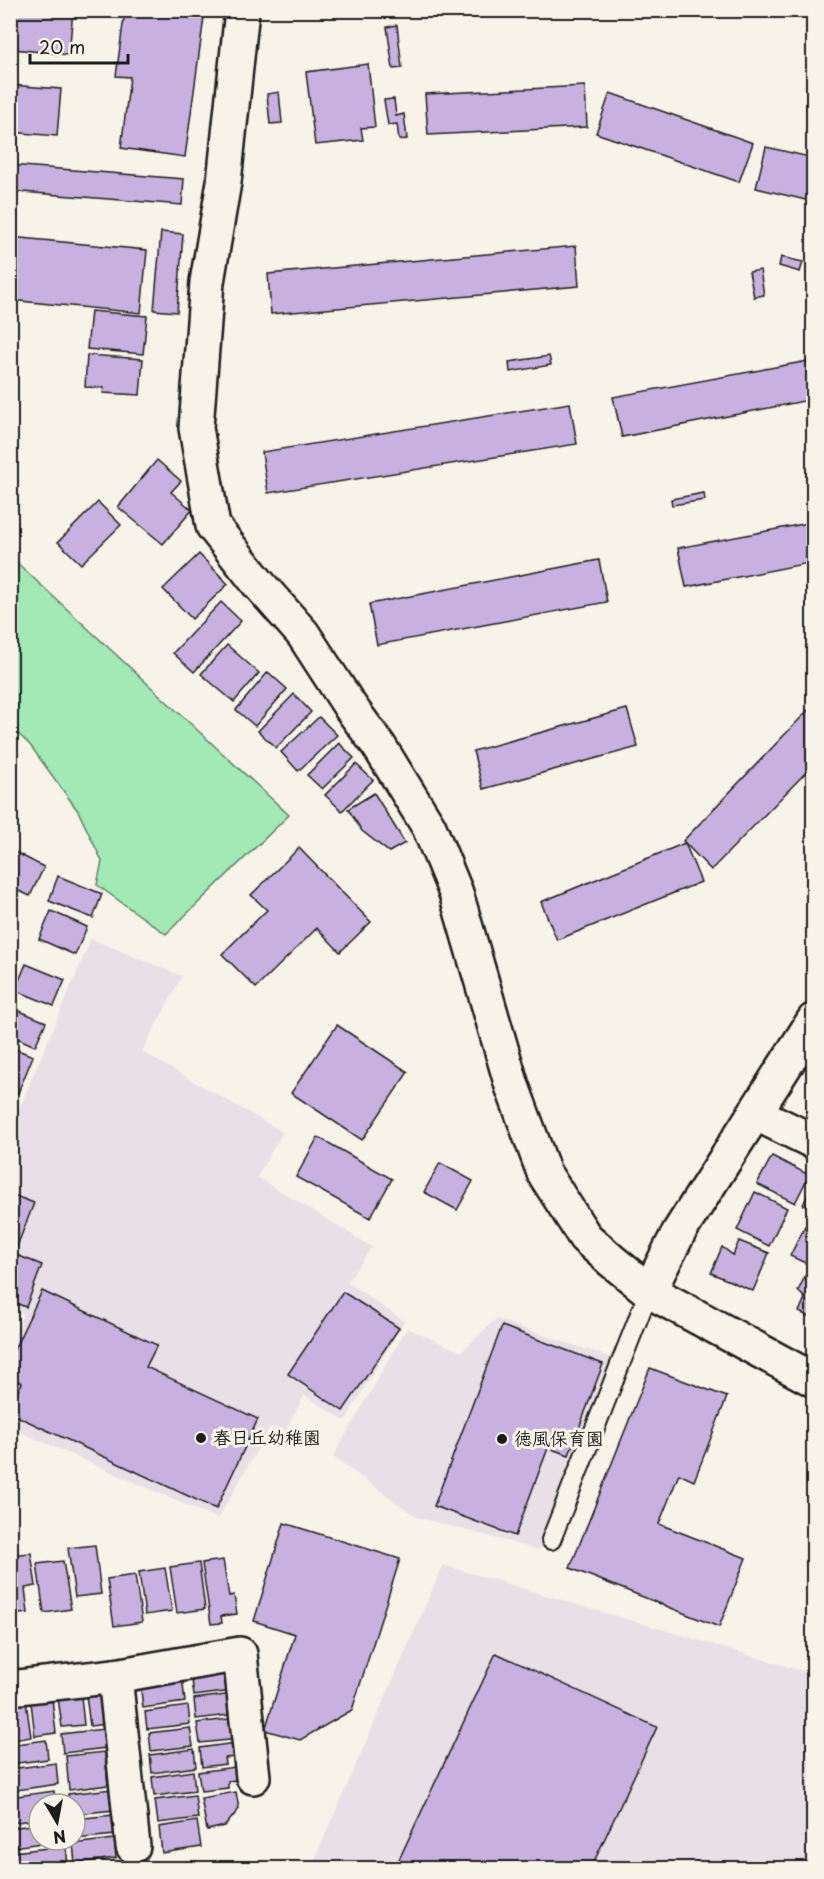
<svg xmlns="http://www.w3.org/2000/svg" width="824" height="1879" viewBox="0 0 824 1879" font-family="'Playpen Sans','Klee One',sans-serif">
  <style>
    .built { fill: #e9dfe6 }
    .green { fill: #a2e9b6; stroke: #5f8269; stroke-width: 1.5 }
    .building { fill: #c8b1e0; stroke: #1c1c1c; stroke-width: 1.5 }
    .lines { fill: none; stroke-linecap: round; stroke-linejoin: round }
    .lane-casing { stroke: #1c1c1c; stroke-width: 22 }
    .street-casing { stroke: #1c1c1c; stroke-width: 38 }
    .secondary-casing { stroke: #1c1c1c; stroke-width: 38 }
    .lane { stroke: #f7f3e8; stroke-width: 18 }
    .street { stroke: #f7f3e8; stroke-width: 33 }
    .secondary { stroke: #f7f3e8; stroke-width: 33 }
    .poi-dot { fill: #1c1c1c; stroke: #f7f3e8; stroke-width: 2 }
    .labels { text-anchor: middle; stroke-width: 6; stroke-linejoin: round; paint-order: stroke }
    .poi-label { font-size: 18px; font-weight: bold; fill: #1c1c1c; stroke: #f7f3e8; text-anchor: start }
  </style>
  <rect width="100%" height="100%" fill="#f7f3e8"/>
  <filter id="ink" filterUnits="userSpaceOnUse"><feTurbulence type="fractalNoise" baseFrequency=".0167" numOctaves="2"/><feDisplacementMap in="SourceGraphic" scale="12" xChannelSelector="R" yChannelSelector="G"/><feConvolveMatrix kernelMatrix="1 2 1 2 8 2 1 2 1" color-interpolation-filters="sRGB"/></filter>
  <g filter="url(#ink)">
    <g class="built">
      <path d="M91,939L182,976L142,1052L283,1132L257,1177L372,1247L347,1282L404,1321L345,1421L304,1395L286,1430L270,1427L218,1519L11,1428L10,1396L14,1388L11,1385V1345L23,1314L11,1309V1128Z"/>
      <path d="M496,1319L612,1358L539,1550L417,1517L333,1457L407,1328L461,1352Z"/>
      <path d="M443,1565L813,1674V1868H311Z"/>
    </g>
    <path class="green" d="M14,560L289,815L166,934L97,885L102,861L78,811L30,745L11,727L10,564Z"/>
    <g class="building">
      <path d="M18,10H73L69,55L14,49Z"/>
      <path d="M125,10H205L185,157L121,148L130,77L116,76Z"/>
      <path d="M397,25L402,68L393,69L387,27Z"/>
      <path d="M368,64L375,127L361,128L363,140L315,145L306,72Z"/>
      <path d="M10,85L61,89L57,136L10,132Z"/>
      <path d="M585,86L587,127L428,135L425,94Z"/>
      <path d="M279,92L282,123L270,124L267,94Z"/>
      <path d="M610,93L753,143L739,182L596,133Z"/>
      <path d="M394,99L396,116L404,114L407,139L399,140L397,124L388,125L384,100Z"/>
      <path d="M766,147L814,158V202L756,188Z"/>
      <path d="M10,165L184,179L182,205L10,191Z"/>
      <path d="M161,232L183,234L177,312L154,310Z"/>
      <path d="M10,237L147,250L141,313L10,300Z"/>
      <path d="M576,246L579,286L271,314L268,274Z"/>
      <path d="M781,257L803,262L800,272L779,266Z"/>
      <path d="M760,270L764,295L754,297L749,272Z"/>
      <path d="M91,311L147,316L143,354L87,349Z"/>
      <path d="M87,355L143,359L140,395L103,393L104,388L85,387Z"/>
      <path d="M549,356L551,365L510,372L509,362Z"/>
      <path d="M814,360V399L622,437L613,397Z"/>
      <path d="M570,403L577,444L268,493L262,452Z"/>
      <path d="M157,460L181,481L171,492L192,510L163,544L118,507Z"/>
      <path d="M704,493L705,500L672,505L671,499Z"/>
      <path d="M98,502L121,525L81,564L58,542Z"/>
      <path d="M814,522V562L686,587L678,548Z"/>
      <path d="M199,554L228,584L192,619L163,589Z"/>
      <path d="M599,560L607,602L377,645L369,604Z"/>
      <path d="M221,602L241,621L194,672L173,653Z"/>
      <path d="M227,645L259,673L234,702L201,674Z"/>
      <path d="M268,672L287,689L255,726L236,710Z"/>
      <path d="M294,694L311,712L276,748L258,731Z"/>
      <path d="M814,704V764L711,870L683,841Z"/>
      <path d="M627,709L638,747L483,789L473,751Z"/>
      <path d="M319,717L337,735L298,771L281,752Z"/>
      <path d="M339,743L354,758L322,789L307,775Z"/>
      <path d="M356,764L373,780L342,811L325,795Z"/>
      <path d="M374,793L405,843L389,852L362,831L348,809Z"/>
      <path d="M685,843L701,882L557,940L541,902Z"/>
      <path d="M299,848L371,922L340,952L317,928L256,988L222,954L267,910L251,895Z"/>
      <path d="M11,850L44,867L30,896L10,887Z"/>
      <path d="M58,876L102,894L93,918L49,901Z"/>
      <path d="M51,911L87,927L75,955L39,939Z"/>
      <path d="M26,964L65,980L54,1006L15,990Z"/>
      <path d="M10,1007L46,1022L35,1046L10,1035Z"/>
      <path d="M337,1025L408,1072L362,1140L291,1093Z"/>
      <path d="M10,1047L33,1056L18,1093L10,1090Z"/>
      <path d="M318,1137L392,1179L370,1218L296,1177Z"/>
      <path d="M772,1156L809,1175L795,1203L757,1184Z"/>
      <path d="M440,1163L473,1181L457,1210L424,1192Z"/>
      <path d="M814,1181V1210L803,1205Z"/>
      <path d="M755,1192L787,1208L769,1246L737,1230Z"/>
      <path d="M10,1194L34,1203L14,1254L42,1265L26,1307L10,1301Z"/>
      <path d="M805,1226L814,1230V1267L790,1256Z"/>
      <path d="M739,1241L769,1253L753,1291L711,1273L722,1247L733,1255Z"/>
      <path d="M808,1270L814,1273V1319L799,1312L805,1298L798,1291Z"/>
      <path d="M42,1291L157,1345L146,1367L258,1419L216,1509L10,1413V1407L22,1383L10,1377V1358Z"/>
      <path d="M343,1292L399,1328L343,1411L288,1374Z"/>
      <path d="M502,1326L603,1364L569,1455L548,1448L515,1536L434,1506Z"/>
      <path d="M650,1368L727,1397L694,1481L679,1474L659,1524L746,1558L719,1627L570,1568Z"/>
      <path d="M284,1523L400,1559L352,1710L300,1740L265,1730L295,1634L254,1621Z"/>
      <path d="M95,1545L101,1594L75,1597L68,1548Z"/>
      <path d="M31,1553L36,1586L25,1588L28,1613L11,1615L10,1555Z"/>
      <path d="M223,1560L229,1596L234,1595L237,1614L221,1616L222,1623L211,1624L202,1563Z"/>
      <path d="M63,1561L71,1609L44,1613L37,1564Z"/>
      <path d="M199,1563L205,1609L177,1613L170,1567Z"/>
      <path d="M165,1568L172,1611L145,1615L139,1572Z"/>
      <path d="M135,1575L142,1622L114,1626L107,1579Z"/>
      <path d="M496,1653L657,1727L591,1868H395Z"/>
      <path d="M229,1667L232,1691L194,1696L191,1672Z"/>
      <path d="M182,1676L185,1702L143,1708L140,1682Z"/>
      <path d="M100,1686L115,1723L90,1726L85,1687Z"/>
      <path d="M80,1687L84,1725L62,1727L57,1690Z"/>
      <path d="M51,1691L56,1733L35,1736L30,1694Z"/>
      <path d="M25,1694L31,1737L13,1740L10,1722V1696Z"/>
      <path d="M234,1694L237,1714L196,1719L194,1699Z"/>
      <path d="M188,1706L190,1724L147,1729L145,1712Z"/>
      <path d="M237,1718L239,1739L200,1743L197,1723Z"/>
      <path d="M190,1728L193,1746L151,1751L149,1733Z"/>
      <path d="M104,1729L106,1748L63,1753L61,1734Z"/>
      <path d="M46,1740L48,1759L10,1764V1745Z"/>
      <path d="M235,1743L237,1757L225,1758L226,1764L202,1767L200,1748Z"/>
      <path d="M194,1749L196,1767L152,1773L150,1755Z"/>
      <path d="M105,1752L108,1785L69,1790L66,1756Z"/>
      <path d="M56,1763L58,1784L10,1791V1769Z"/>
      <path d="M235,1767L237,1780L228,1781V1788L201,1791L198,1772Z"/>
      <path d="M193,1771L195,1791L154,1796L152,1777Z"/>
      <path d="M112,1789L114,1810L75,1814V1804H69L68,1794Z"/>
      <path d="M54,1791L55,1804H39V1819L10,1823V1797Z"/>
      <path d="M236,1792L239,1809L225,1826L207,1830L201,1798Z"/>
      <path d="M195,1795L198,1818L158,1823L155,1800Z"/>
      <path d="M113,1815L115,1835L75,1839V1819Z"/>
      <path d="M197,1821L201,1847L162,1853L159,1827Z"/>
      <path d="M39,1824V1840H64L13,1847L10,1828Z"/>
      <path d="M114,1839L116,1858L75,1863L73,1844Z"/>
      <path d="M66,1846L68,1865L39,1868H15L13,1852Z"/>
      <path d="M114,1864L115,1868H74V1867Z"/>
    </g>
    <g class="lines">
      <g class="lane-casing">
        <path id="lane" d="M551,1540L649,1291"/>
      </g>
      <g class="street-casing">
        <g id="street">
          <path d="M755,1113L814,1142"/>
          <path d="M649,1291L679,1232L814,1020"/>
          <path d="M115,1676L133,1846"/>
          <path d="M10,1688L115,1676L240,1654L253,1777"/>
        </g>
      </g>
      <g class="secondary-casing">
        <path id="secondary" d="M242,10L224,182L207,282L196,428L213,526L258,583L303,634L351,708L379,746L429,827L456,893L512,1086L544,1173L585,1237L612,1261L649,1291L814,1380"/>
      </g>
      <use href="#lane" class="lane"/>
      <use href="#street" class="street"/>
      <use href="#secondary" class="secondary"/>
    </g>
  </g>
  <g class="poi-dot">
    <circle cx="201" cy="1438" r="6"/>
    <circle cx="502" cy="1439" r="6"/>
  </g>
  <g class="labels">
    <g class="poi-label">
      <text x="213" y="1444">春日丘幼稚園</text>
      <text x="514" y="1445">徳風保育園</text>
    </g>
  </g>
  <rect width="824" height="1879" fill="none" stroke="#f7f3e8" stroke-width="36"/>
  <rect x="18" y="18" width="788" height="1843" fill="none" stroke="#1c1c1c" stroke-width="2" filter="url(#ink)"/>
  <g transform="translate(57 1822) rotate(170)"><circle r="28" fill="#f7f3e8" stroke="#9f9d96" stroke-width="1.5"/>
  <path d="M0-4.5L10 22L0 15L-10 22Z" fill="#1c1c1c"/>
  <text y="-9" font-size="16" font-weight="bold" text-anchor="middle" fill="#1c1c1c">N</text>
  </g>
  <path d="M30 54v9h98v-9" fill="none" stroke="#1c1c1c" stroke-width="3"/>
  <text x="39" y="54" font-size="18" fill="#1c1c1c" stroke="#f7f3e8" stroke-width="4.5" paint-order="stroke">20 m</text>
</svg>
